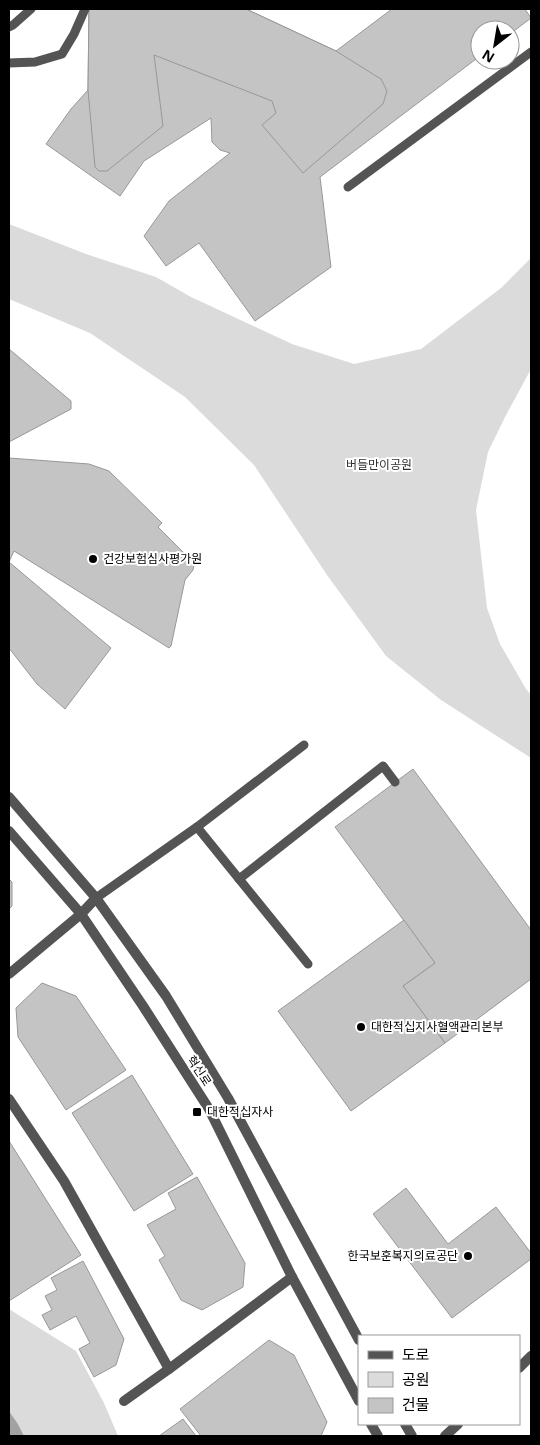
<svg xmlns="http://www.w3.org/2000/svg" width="540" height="1445" viewBox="0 0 540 1445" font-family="'Noto Sans','Noto Sans KR',sans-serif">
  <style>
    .green { fill: #dbdbdb }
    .water { fill: #a2a2a2 }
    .building { fill: #c4c4c4; stroke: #989898 }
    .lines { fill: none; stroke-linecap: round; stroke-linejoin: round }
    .service { stroke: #545454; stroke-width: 9 }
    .minor { stroke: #545454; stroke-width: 10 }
    .tertiary { stroke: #545454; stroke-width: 10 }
    .poi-dot { fill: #000; stroke: #fff; stroke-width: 2 }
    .labels { text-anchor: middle; stroke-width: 4; stroke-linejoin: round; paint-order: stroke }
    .park-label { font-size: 12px; fill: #323232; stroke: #fff }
    .poi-label { font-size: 12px; fill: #000; stroke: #fff; text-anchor: start }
    .street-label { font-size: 12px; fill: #000; stroke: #fff }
  </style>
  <rect width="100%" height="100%" fill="#fff"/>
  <g class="green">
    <path d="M9,224L86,254L156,277L191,297L292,344L354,364L421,349L501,288L531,258V369L505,417L488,452L476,510L487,608L500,644L526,689L531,695V758L441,700L386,656L327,575L254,465L185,397L90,333L9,299Z"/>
    <path d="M9,1309L76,1351L104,1403L118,1436H24L18,1424L9,1411Z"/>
  </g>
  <path class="water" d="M9,1411L18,1424L24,1436H9Z"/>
  <g class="building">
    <path d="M89,9H246L336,51L392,9H525L531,18L510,34V30H480V56L320,177L331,267L255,321L199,243L166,266L144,236L169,201L230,153L220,150L212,142L211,118L144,161L120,196L46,144L71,109L88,90Z"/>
    <path d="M89,9H246L336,51L381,79L387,91L383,104L303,173L262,125L276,113L272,101L154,55L163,126L107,171H99L95,167L88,90Z"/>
    <path d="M9,349L71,401V409L9,442Z"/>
    <path d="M9,458L89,464L109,471L162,523L158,527L192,561L194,565L193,570L185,580L171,646L169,648L14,551L9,562L111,648L65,709L37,684L9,648Z"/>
    <path d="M413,769L531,930V979L445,1043L403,986L435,963L335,827Z"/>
    <path d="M9,879L12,882V906L9,909Z"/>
    <path d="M404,920L435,963L403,986L445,1043L351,1111L278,1011Z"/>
    <path d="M42,983L76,996L126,1070L66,1110L18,1037L16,1008Z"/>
    <path d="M132,1075L193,1174L134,1211L72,1113Z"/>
    <path d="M9,1141L81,1255L9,1301Z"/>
    <path d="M197,1177L245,1263L243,1287L202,1310L181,1300L159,1260L165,1256L147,1225L176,1209L168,1193Z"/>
    <path d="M406,1188L448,1244L496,1207L531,1253V1259L452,1318L373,1214Z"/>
    <path d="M83,1261L124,1339L116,1365L94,1377L79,1349L90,1343L76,1316L50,1330L42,1315L52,1310L45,1296L57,1290L51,1278Z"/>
    <path d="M269,1340L294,1355L327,1422L321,1436H201L180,1409Z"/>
    <path d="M183,1419L196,1436H159Z"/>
  </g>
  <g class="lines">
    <g class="service">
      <path d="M9,27L13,25L31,9"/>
      <path d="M9,63L35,62L62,54L74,34L85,9"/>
      <path d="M348,187L531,52"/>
      <path d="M197,827L308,964"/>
      <path d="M239,879L383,766L395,782"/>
      <path d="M96,898L197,827L304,745"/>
    </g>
    <g class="minor">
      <path d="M9,974L81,914"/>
      <path d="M9,1099L64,1181L169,1369"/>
      <path d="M124,1401L169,1369L292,1277"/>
    </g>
    <g class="tertiary">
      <path d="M9,797L96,898L166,996L228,1098L359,1340"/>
      <path d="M9,831L81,914L143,1006L209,1109L292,1277L359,1401"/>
      <path d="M81,914L96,898"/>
      <path d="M519,1368L531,1356"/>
      <path d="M371,1424L378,1436"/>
      <path d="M405,1424L412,1436"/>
      <path d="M445,1436L458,1424"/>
    </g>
  </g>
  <g class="poi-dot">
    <circle cx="93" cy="559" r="5"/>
    <circle cx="361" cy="1027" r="5"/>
    <rect x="192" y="1107" width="10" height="10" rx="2.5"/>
    <circle cx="468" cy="1256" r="5"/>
  </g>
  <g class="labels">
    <g class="park-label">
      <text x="379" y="469">버들만이공원</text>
    </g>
    <g class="poi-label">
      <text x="103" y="563">건강보험심사평가원</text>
      <text x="371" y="1031">대한적십지사혈액관리본부</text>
      <text x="207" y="1116">대한적십자사</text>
      <text x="458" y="1260" text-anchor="end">한국보훈복지의료공단</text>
    </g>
    <g class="street-label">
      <text transform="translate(199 1071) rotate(57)" y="4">혁신로</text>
    </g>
  </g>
  <rect width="540" height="1445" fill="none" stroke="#000000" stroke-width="20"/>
  <rect x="358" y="1335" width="162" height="90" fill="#ffffff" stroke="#999999"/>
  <rect x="368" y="1351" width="25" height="8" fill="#545454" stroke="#999999"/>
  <text x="402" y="1360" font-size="15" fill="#000000">도로</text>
  <rect x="368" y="1372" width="25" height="15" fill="#dbdbdb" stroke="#999999"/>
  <text x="402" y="1385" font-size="15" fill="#000000">공원</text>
  <rect x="368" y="1398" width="25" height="15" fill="#c4c4c4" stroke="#999999"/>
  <text x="402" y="1410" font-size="15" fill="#000000">건물</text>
  <g transform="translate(495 45) rotate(211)"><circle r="24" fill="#ffffff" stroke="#999999"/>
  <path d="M0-4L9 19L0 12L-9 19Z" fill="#000000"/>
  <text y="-8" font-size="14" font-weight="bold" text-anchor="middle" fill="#000000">N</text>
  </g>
</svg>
